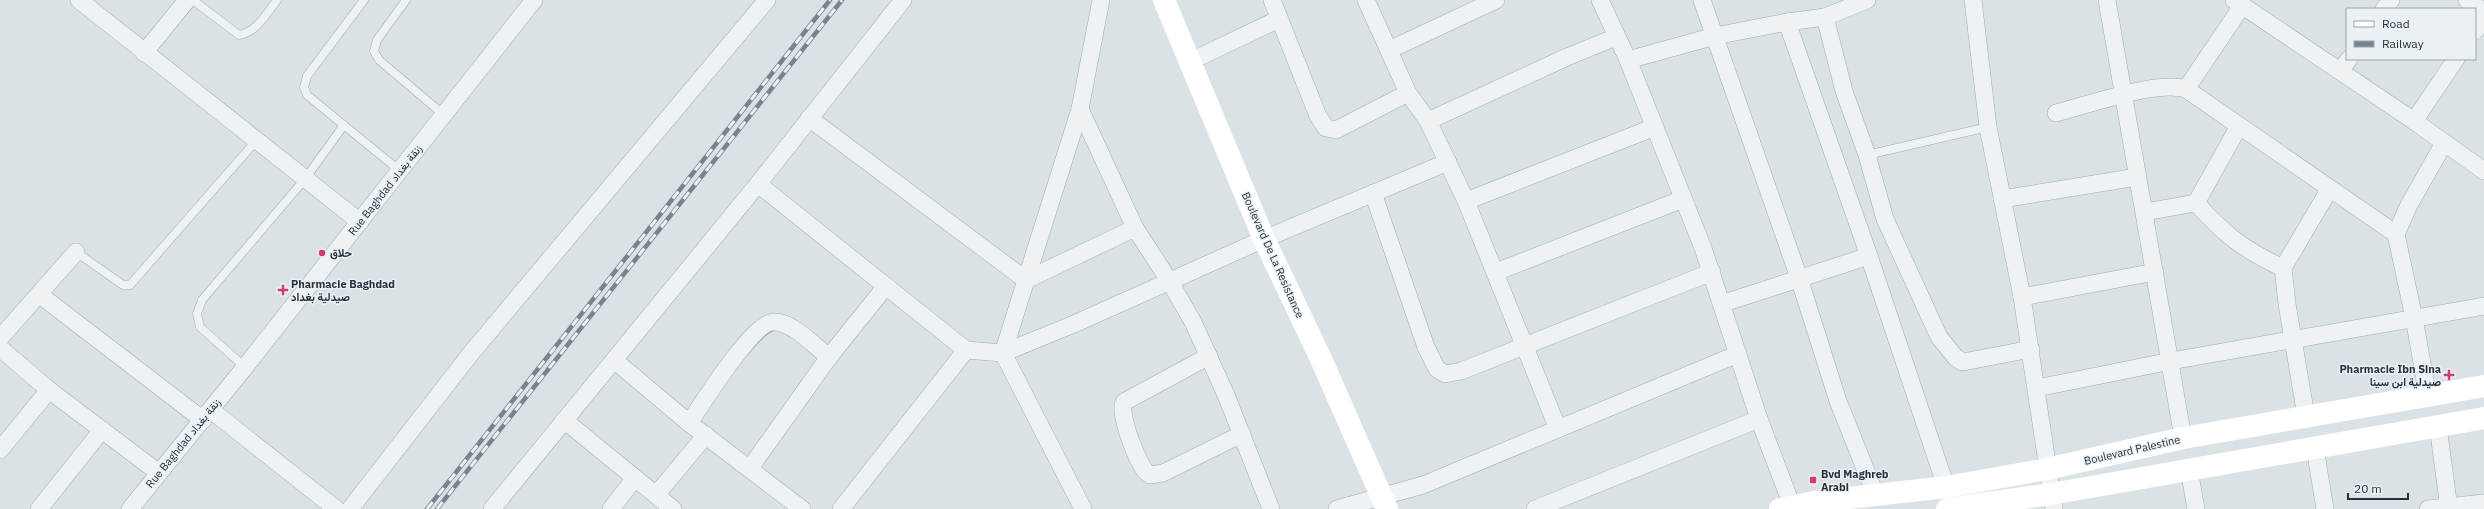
<svg xmlns="http://www.w3.org/2000/svg" width="2484" height="509" viewBox="0 0 2484 509" font-family="'IBM Plex Sans',Vazirmatn,sans-serif">
  <style>
    .lines { fill: none; stroke-linecap: round; stroke-linejoin: round }
    .lane-casing { stroke: #a1aab0; stroke-width: 9 }
    .street-casing { stroke: #a1aab0; stroke-width: 18 }
    .lane { stroke: #eef2f5; stroke-width: 8 }
    .street { stroke: #eef2f5; stroke-width: 17 }
    .secondary { stroke: #fff; stroke-width: 22 }
    .rail-casing { stroke: #758490; stroke-width: 4.5 }
    .rail { stroke: #ebf0f4; stroke-width: 3; stroke-dasharray: 9; stroke-linecap: butt }
    .poi-dot { fill: #d03c6e; stroke: #ebf0f4; stroke-width: 1.5 }
    .labels { text-anchor: middle; stroke-width: 3; stroke-linejoin: round; paint-order: stroke }
    .street-label { font-size: 11px; fill: #25323c; stroke: #ebf0f4 }
    .poi-label { font-size: 11px; font-weight: bold; fill: #25323c; stroke: #ebf0f4; text-anchor: start }
  </style>
  <rect width="100%" height="100%" fill="#dbe2e6"/>
  <g class="lines">
    <g class="lane-casing">
      <g id="lane">
        <path d="M193,0L239,35C257,32 266,14 277,0"/>
        <path d="M364,0L307,76L304,87L307,95L400,171"/>
        <path d="M406,0L377,40L374,51L379,60L444,115"/>
        <path d="M1867,155L1988,127"/>
        <path d="M76,252L123,285H130L256,141"/>
        <path d="M245,367L200,327L197,314L202,300L305,179L344,125"/>
      </g>
    </g>
    <g class="street-casing">
      <g id="street">
        <path d="M79,0L360,222"/>
        <path d="M1272,0L1318,116L1326,128L1336,130L1408,93"/>
        <path d="M1366,0L1408,93L1428,121L1466,201L1558,429"/>
        <path d="M1600,0L1628,60L1703,248L1759,419L1792,506"/>
        <path d="M1702,0L1799,278L1838,401L1876,496"/>
        <path d="M1973,0L1988,127L2022,297L2054,509"/>
        <path d="M2107,0L2183,438"/>
        <path d="M2234,0L2414,121L2484,171"/>
        <path d="M2467,0L2484,12"/>
        <path d="M2384,9L2391,0"/>
        <path d="M1825,17L1844,91L1867,155L1885,219L1939,337L1956,358L1963,362L2031,349"/>
        <path d="M1787,22L1869,256L1946,487"/>
        <path d="M2475,31L2484,18"/>
        <path d="M1389,50L1496,0"/>
        <path d="M144,53L187,0"/>
        <path d="M1628,60L1715,36L1787,22L1825,17L1867,0"/>
        <path d="M1191,61L1279,19"/>
        <path d="M2340,71L2349,59"/>
        <path d="M2186,89L2396,234"/>
        <path d="M1080,109L1135,228L1170,282L1193,322L1226,395L1271,509"/>
        <path d="M2056,113C2088,105 2157,80 2186,89L2242,6"/>
        <path d="M809,118L1026,280L1135,228"/>
        <path d="M1428,121L1567,57L1616,37"/>
        <path d="M2414,121L2456,59"/>
        <path d="M758,184L966,350L1003,353L1074,324L1264,239L1448,162"/>
        <path d="M1373,193L1426,347L1437,369L1445,374L1461,371L1712,272"/>
        <path d="M2002,199L2137,177"/>
        <path d="M1466,201L1655,127"/>
        <path d="M2196,203C2225,235 2244,250 2283,268"/>
        <path d="M2145,212L2196,203L2239,126"/>
        <path d="M1496,272L1683,199"/>
        <path d="M40,295L203,420"/>
        <path d="M2022,297L2155,272"/>
        <path d="M1721,304L1869,256"/>
        <path d="M0,338L76,252"/>
        <path d="M0,348L49,390L159,473"/>
        <path d="M1209,356L1124,402C1118,413 1139,470 1150,475L1163,473L1242,434"/>
        <path d="M614,360L689,423L802,509"/>
        <path d="M2037,388L2171,361L2484,306"/>
        <path d="M2428,397L2414,318L2396,234L2409,205L2444,143"/>
        <path d="M211,410L336,509"/>
        <path d="M2306,416L2287,304L2283,268L2329,190"/>
        <path d="M564,420L673,509"/>
        <path d="M689,423C702,404 755,318 776,322C795,324 814,346 829,357"/>
        <path d="M2438,426L2449,509"/>
        <path d="M2315,448L2325,509"/>
        <path d="M0,450L49,390"/>
        <path d="M750,468L829,357L886,286"/>
        <path d="M2189,469L2196,509"/>
        <path d="M656,495L706,435"/>
        <path d="M39,509L102,430"/>
        <path d="M130,509L245,367L534,0"/>
        <path d="M350,509L472,352L767,0"/>
        <path d="M492,509L758,184L903,0"/>
        <path d="M611,509L635,478"/>
        <path d="M841,509L966,350"/>
        <path d="M1083,509L1003,353L1080,109L1101,0"/>
        <path d="M1337,509L1423,485L1738,354"/>
        <path d="M1535,509L1759,419"/>
        <path d="M2428,509L2484,503"/>
      </g>
    </g>
    <use href="#lane" class="lane"/>
    <use href="#street" class="street"/>
    <g class="secondary">
      <path d="M1164,0L1264,239L1321,359L1387,509"/>
      <path d="M1780,509L1814,502L1946,487L2047,469L2183,438L2484,386"/>
      <path d="M1947,509L2051,494L2484,418"/>
    </g>
    <g class="rail-casing">
      <g id="rail">
        <path d="M427,509L830,0"/>
        <path d="M437,509L842,0"/>
      </g>
    </g>
    <use href="#rail" class="rail"/>
  </g>
  <g class="poi-dot">
    <circle cx="322" cy="253" r="4"/>
    <path d="M281 284h4v4h4v4h-4v4h-4v-4h-4v-4h4z"/>
    <path d="M2447 369h4v4h4v4h-4v4h-4v-4h-4v-4h4z"/>
    <rect x="1809" y="476" width="8" height="8" rx="2"/>
  </g>
  <g class="labels">
    <g class="street-label">
      <text transform="translate(385 190) rotate(-52)" y="4">Rue Baghdad زنقة بغداد</text>
      <text transform="translate(1273 255) rotate(66)" y="4">Boulevard De La Resistance</text>
      <text transform="translate(183 443) rotate(-51)" y="4">Rue Baghdad زنقة بغداد</text>
      <text transform="translate(2132 450) rotate(-13)" y="4">Boulevard Palestine</text>
    </g>
    <g class="poi-label">
      <text x="330" y="257">حلاق</text>
      <text x="291" y="288">Pharmacie Baghdad<tspan x="291" dy="13">صيدلية بغداد</tspan></text>
      <text x="2441" y="373" text-anchor="end">Pharmacie Ibn Sina<tspan x="2441" dy="13">صيدلية ابن سينا</tspan></text>
      <text x="1821" y="478">Bvd Maghreb<tspan x="1821" dy="13">Arabi</tspan></text>
    </g>
  </g>
  <rect x="2346" y="8" width="130" height="52" fill="#ebf0f4" stroke="#9ca4aa"/>
  <rect x="2354" y="21" width="20" height="6" fill="#ffffff" stroke="#9ca4aa"/>
  <text x="2382" y="28" font-size="12" fill="#25323c">Road</text>
  <rect x="2354" y="41" width="20" height="6" fill="#758490" stroke="#9ca4aa"/>
  <text x="2382" y="48" font-size="12" fill="#25323c">Railway</text>
  <path d="M2348 493v6h60v-6" fill="none" stroke="#25323c" stroke-width="2"/>
  <text x="2354" y="493" font-size="12" fill="#25323c" stroke="#ebf0f4" stroke-width="3" paint-order="stroke">20 m</text>
</svg>
